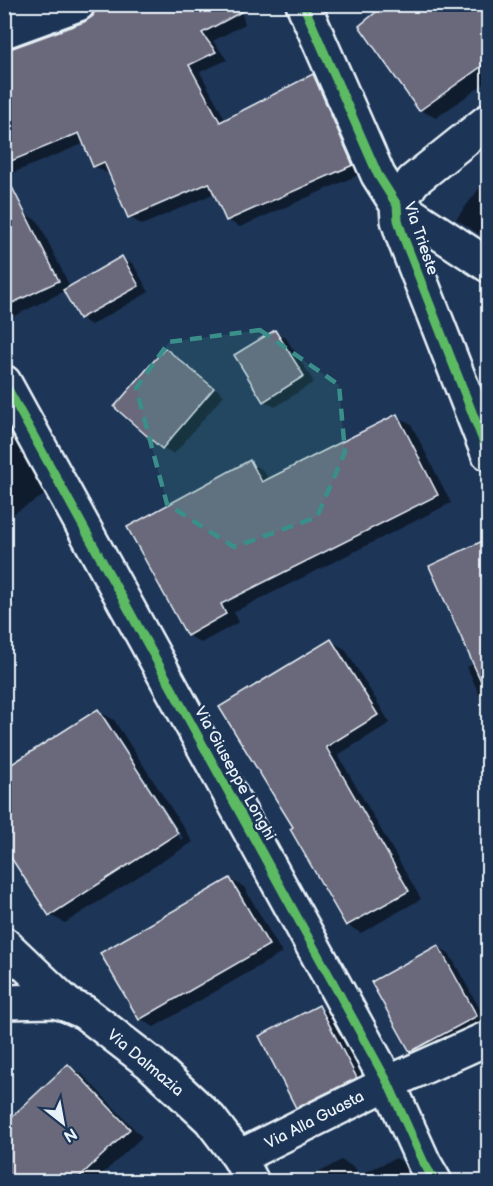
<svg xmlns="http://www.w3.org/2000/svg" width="493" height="1186" viewBox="0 0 493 1186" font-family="'Balsamiq Sans',sans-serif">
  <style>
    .shadow { fill: #0007; fill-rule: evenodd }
    .building { fill: #6a697c; stroke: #e8f1f8; stroke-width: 1.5 }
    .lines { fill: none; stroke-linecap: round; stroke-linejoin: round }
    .street-casing { stroke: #e8f1f8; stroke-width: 38 }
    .street { stroke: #1d3557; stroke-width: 33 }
    .cycleway-casing { stroke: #1d3557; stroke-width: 13 }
    .cycleway { stroke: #5cba63; stroke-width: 9 }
    .marked { fill: #3a8f8a; fill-opacity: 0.2; stroke: #3a8f8a; stroke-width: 4.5; stroke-dasharray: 12 8; stroke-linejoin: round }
    .labels { text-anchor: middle; stroke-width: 5; stroke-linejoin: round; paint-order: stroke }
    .street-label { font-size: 16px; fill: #e8f1f8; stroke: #1d3557 }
  </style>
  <rect width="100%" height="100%" fill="#1d3557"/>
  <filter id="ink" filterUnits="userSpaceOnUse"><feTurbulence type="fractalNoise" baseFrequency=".0167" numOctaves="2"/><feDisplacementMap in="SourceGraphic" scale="12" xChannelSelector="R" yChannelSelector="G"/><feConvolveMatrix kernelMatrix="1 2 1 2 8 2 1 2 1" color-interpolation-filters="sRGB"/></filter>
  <g filter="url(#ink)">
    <g class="shadow">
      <path d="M4,4H53L4,24Z"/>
      <path d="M239,4L245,24L213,41L227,60L200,72L226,121L313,75L326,82L365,172L240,227L227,220L215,193L142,225L130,217L110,172L107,173L94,166L85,143L10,174L4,170V51L11,50L85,23L94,16Z"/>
      <path d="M488,4V81L436,118L420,110Z"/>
      <path d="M488,177V240L456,219Z"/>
      <path d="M25,214L38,221L70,287L122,258L133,264L149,292L91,325L80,318L65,291L4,321V224Z"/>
      <path d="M275,331L286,338L314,382L275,407L264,401L236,356Z"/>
      <path d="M166,350L176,356L224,395L174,454L163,448L116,407Z"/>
      <path d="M4,414L50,492L4,519Z"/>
      <path d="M397,416L411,424L451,503L234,612L239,622L201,643L188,635L249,462L263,470L269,480Z"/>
      <path d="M488,540V714L467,667L474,664Z"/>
      <path d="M4,585L15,602L4,608Z"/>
      <path d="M331,641L345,649L390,723L338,755L421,899L361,933L347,925L292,830L295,828Z"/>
      <path d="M98,711L114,720L193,842L65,923L50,915ZM105,722H108L183,838L181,840Z"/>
      <path d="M230,879L244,887L282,953L154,1027L141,1019L102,954Z"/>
      <path d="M438,947L449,953L487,1022L422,1057L411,1051L373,983Z"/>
      <path d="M319,1007L330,1013L366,1084L308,1113L297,1107Z"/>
      <path d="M68,1066L81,1073L142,1137L94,1182H4V1127Z"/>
      <path d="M396,1158L410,1166L419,1182H316L313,1176L341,1160L355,1168L359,1175Z"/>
    </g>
    <g class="building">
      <path d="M96,4H256L202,33L216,52L189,65L220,122L313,74L353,165L226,221L209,183L128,218L104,162L93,167L79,133L4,164V49H10L84,22L93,16Z"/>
      <path d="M386,4H489V61L419,111L359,26Z"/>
      <path d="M4,171L59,281L4,307Z"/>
      <path d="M122,256L139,286L79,319L63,290Z"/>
      <path d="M275,330L304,376L263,402L234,355Z"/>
      <path d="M165,348L214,388L162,449L114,407Z"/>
      <path d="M397,414L438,495L221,604L226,614L187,636L127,527L250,460L262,482Z"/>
      <path d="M489,538V699L429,566Z"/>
      <path d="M331,639L378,715L326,747L409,891L346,926L290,829L293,827L219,707Z"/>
      <path d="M98,709L178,833L49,916L4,847V769Z"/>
      <path d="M230,878L269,945L139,1020L100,953Z"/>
      <path d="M438,945L477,1016L410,1052L371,982Z"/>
      <path d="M319,1005L357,1078L296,1108L259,1036Z"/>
      <path d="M68,1064L130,1129L74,1182H15L4,1171V1124Z"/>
    </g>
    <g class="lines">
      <g class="street-casing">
        <g id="street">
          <path d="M303,4L378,175L397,205L398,220L403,236L488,453"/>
          <path d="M4,31L78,4"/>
          <path d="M488,121L413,181L397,205L488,265"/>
          <path d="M4,382L388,1083L424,1163L435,1182"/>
          <path d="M4,944L68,1005"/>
          <path d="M4,1002L54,1001L68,1005L84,1012L150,1063L210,1119L239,1157L252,1182"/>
          <path d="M239,1157L388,1083L488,1038"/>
        </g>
      </g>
      <use href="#street" class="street"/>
      <g class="cycleway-casing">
        <g id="cycleway">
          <path d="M303,4L378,175L397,205L398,220L403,236L488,453"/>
          <path d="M4,382L388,1083L424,1163L435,1182"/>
        </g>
      </g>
      <use href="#cycleway" class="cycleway"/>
    </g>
  </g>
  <path class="marked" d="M260,330L339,385L345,452L317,517L234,547L167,504L136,388L169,342Z"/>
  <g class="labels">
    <g class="street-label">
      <text transform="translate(422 238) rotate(71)" y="6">Via Trieste</text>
      <text transform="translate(236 773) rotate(61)" y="6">Via Giuseppe Longhi</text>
      <text transform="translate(146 1062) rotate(40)" y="6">Via Dalmazia</text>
      <text transform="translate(314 1119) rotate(-27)" y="6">Via Alla Guasta</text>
    </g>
  </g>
  <rect width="493" height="1186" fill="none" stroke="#1d3557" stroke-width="24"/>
  <rect x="12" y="12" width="469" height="1162" fill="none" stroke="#e8f1f8" stroke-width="2" filter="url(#ink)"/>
  <g transform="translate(63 1123) rotate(149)" stroke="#1d3557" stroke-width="4.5" paint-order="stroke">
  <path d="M0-4.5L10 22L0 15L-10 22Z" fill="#e8f1f8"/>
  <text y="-9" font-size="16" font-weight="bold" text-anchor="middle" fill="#e8f1f8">N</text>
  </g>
</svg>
